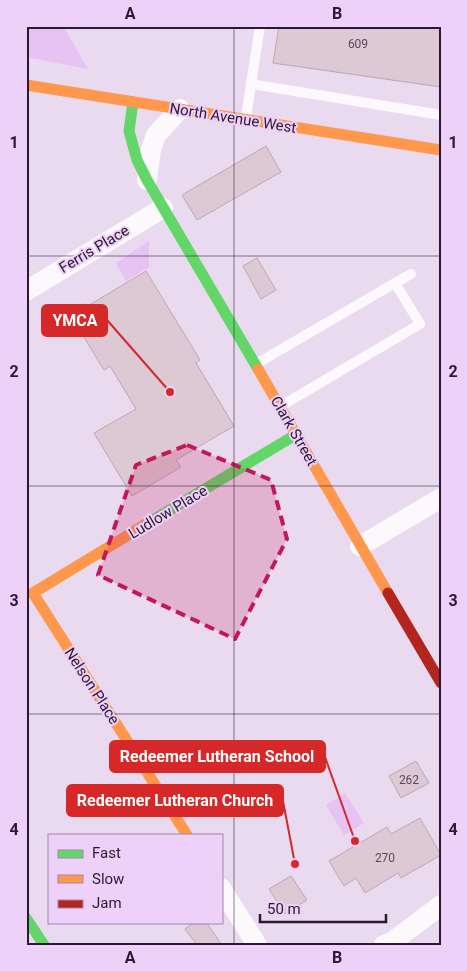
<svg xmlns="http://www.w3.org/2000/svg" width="467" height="971" viewBox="0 0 467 971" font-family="Roboto,sans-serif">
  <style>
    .green { fill: #e7c3f4 }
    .building { fill: #ddc9d3; stroke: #bda7b2 }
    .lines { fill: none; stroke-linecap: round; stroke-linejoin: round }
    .lane { stroke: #fcf9fd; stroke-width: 10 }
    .street { stroke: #fcf9fd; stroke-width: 20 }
    .fast { stroke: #63d668; stroke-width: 11 }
    .slow { stroke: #ff974d; stroke-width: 11 }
    .jam { stroke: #b3261e; stroke-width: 11 }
    .marked { fill: #c2185b; fill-opacity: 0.2; stroke: #c2185b; stroke-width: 4; stroke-dasharray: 10 6; stroke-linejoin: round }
    .grid { fill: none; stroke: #2b1931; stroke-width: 1; stroke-opacity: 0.55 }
    .labels { text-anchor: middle; stroke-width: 4; stroke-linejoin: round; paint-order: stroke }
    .number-label { font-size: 12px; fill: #59475b }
    .street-label { font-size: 15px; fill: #2b1931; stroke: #edd1f8 }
    .leader { fill: none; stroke: #d62828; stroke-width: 2 }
    .callout-dot { fill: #d62828; stroke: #edd1f8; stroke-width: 2 }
    .callout { fill: #d62828; stroke: #d62828; stroke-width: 2 }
    .callout-label { font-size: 16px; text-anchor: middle; font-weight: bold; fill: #fff }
    .neatline { fill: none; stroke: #2b1931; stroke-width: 2 }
    .grid-label { font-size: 16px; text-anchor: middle; font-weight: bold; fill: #2b1931 }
  </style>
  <rect width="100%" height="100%" fill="#e9daef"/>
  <g class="green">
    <path d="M26,26H63L88,69L26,57Z"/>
    <path d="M149,241V267L126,281L116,263Z"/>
    <path d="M345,793L364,823L344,835L326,805Z"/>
  </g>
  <g class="building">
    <path d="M279,26H441V87L273,63Z"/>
    <path d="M266,146L281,172L197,220L182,195Z"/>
    <path d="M257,258L276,290L261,299L243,266Z"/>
    <path d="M146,271L200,360L196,363L234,426L176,460L181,467L132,496L94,433L136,409L110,366L104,370L71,316Z"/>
    <path d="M416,761L429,783L401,798L389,776Z"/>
    <path d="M420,818L441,855L401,878L398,873L365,893L356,878L344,886L329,861L387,827L391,834Z"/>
    <path d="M291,876L307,900L285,914L269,889Z"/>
    <path d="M194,922H206L222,945H197L185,929Z"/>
  </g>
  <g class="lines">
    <g class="lane">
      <path d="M251,84L260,26"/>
      <path d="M246,118L251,84L441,115"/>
      <path d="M395,283L411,274"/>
      <path d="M256,364L395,283L420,324L281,406"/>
    </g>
    <g class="street">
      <path d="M147,180L151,150L156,135L180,109"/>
      <path d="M26,291L163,208"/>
      <path d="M360,546L441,498"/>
      <path d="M221,888L257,945"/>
      <path d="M384,945L392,942L441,905"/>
    </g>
    <g class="fast">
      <path d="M133,102L129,131L137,160L147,180L258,369"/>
      <path d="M148,523L297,434"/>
      <path d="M26,918L44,945"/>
    </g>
    <g class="slow">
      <path d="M26,85L441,150"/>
      <path d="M258,369L388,593"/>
      <path d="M148,523L33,593L187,835"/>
    </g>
    <path class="jam" d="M388,593L441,683"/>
  </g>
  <path class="marked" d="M187,445L271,480L287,539L235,639L98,575L136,465Z"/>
  <path class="grid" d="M234,26V945M26,256H441M26,486H441M26,714H441"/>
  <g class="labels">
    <g class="number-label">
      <text x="358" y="48">609</text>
      <text x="409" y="784">262</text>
      <text x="385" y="862">270</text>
    </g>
    <g class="street-label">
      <text transform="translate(233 118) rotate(9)" y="5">North Avenue West</text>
      <text transform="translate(94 249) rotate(-31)" y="5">Ferris Place</text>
      <text transform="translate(294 431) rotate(60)" y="5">Clark Street</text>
      <text transform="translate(168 512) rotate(-31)" y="5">Ludlow Place</text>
      <text transform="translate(92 686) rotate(57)" y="5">Nelson Place</text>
    </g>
  </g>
  <path class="leader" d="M170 392L107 320M355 841L325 757M295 864L283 801"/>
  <g class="callout-dot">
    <circle cx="170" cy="392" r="5"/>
    <circle cx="355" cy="841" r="5"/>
    <circle cx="295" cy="864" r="5"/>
  </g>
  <g class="callout">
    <rect x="42" y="305" width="65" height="31" rx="5"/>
    <rect x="110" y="741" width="215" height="31" rx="5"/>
    <rect x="67" y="785" width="216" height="31" rx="5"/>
  </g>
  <g class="callout-label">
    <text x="75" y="326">YMCA</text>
    <text x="217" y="762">Redeemer Lutheran School</text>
    <text x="175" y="806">Redeemer Lutheran Church</text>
  </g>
  <rect width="467" height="971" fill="none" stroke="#edd1f8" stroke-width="55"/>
  <rect x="48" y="834" width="175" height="90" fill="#edd1f8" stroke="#9f87a8"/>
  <rect x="58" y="850" width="25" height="8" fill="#63d668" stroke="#9f87a8"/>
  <text x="92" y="858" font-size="15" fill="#2b1931">Fast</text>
  <rect x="58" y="875" width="25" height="8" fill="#ff974d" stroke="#9f87a8"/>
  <text x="92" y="884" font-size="15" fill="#2b1931">Slow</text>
  <rect x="58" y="900" width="25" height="8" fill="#b3261e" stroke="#9f87a8"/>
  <text x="92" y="908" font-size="15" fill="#2b1931">Jam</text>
  <path d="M260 914v8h126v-8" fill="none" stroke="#2b1931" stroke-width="2.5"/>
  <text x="267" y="914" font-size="15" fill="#2b1931" stroke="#edd1f8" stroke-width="4" paint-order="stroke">50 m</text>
  <rect x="28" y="28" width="412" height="916" class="neatline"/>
  <g class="grid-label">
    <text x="130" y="19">A</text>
    <text x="337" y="19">B</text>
    <text x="14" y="148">1</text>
    <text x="453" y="148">1</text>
    <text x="14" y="377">2</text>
    <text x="453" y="377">2</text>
    <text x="14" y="606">3</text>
    <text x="453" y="606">3</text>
    <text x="14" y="835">4</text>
    <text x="453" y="835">4</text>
    <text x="130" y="963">A</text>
    <text x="337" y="963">B</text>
  </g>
</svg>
